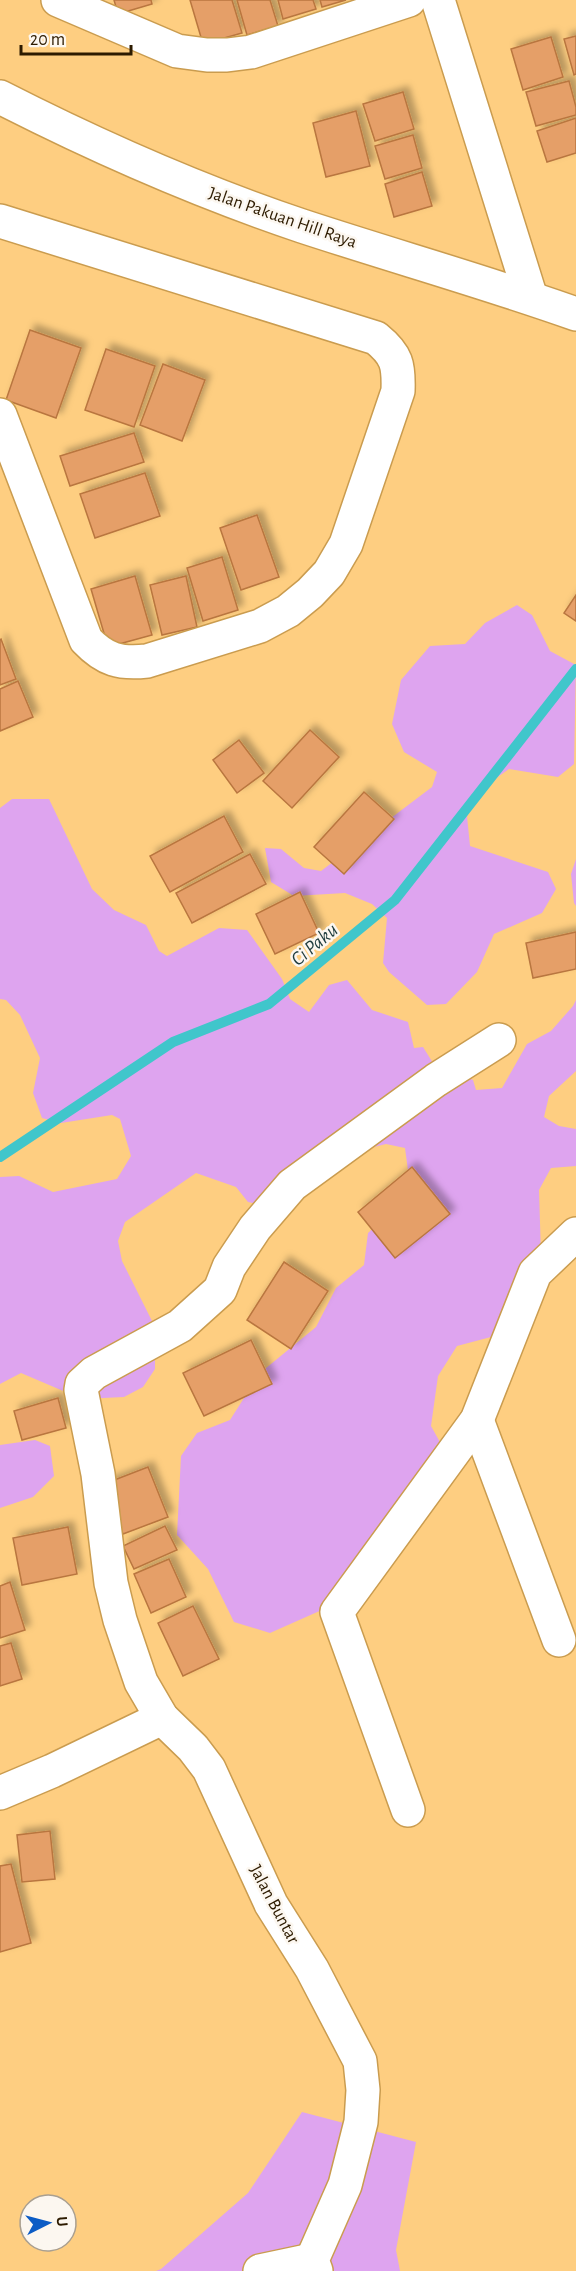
<svg xmlns="http://www.w3.org/2000/svg" width="576" height="2271" viewBox="0 0 576 2271" font-family="'Alegreya Sans',sans-serif">
  <style>
    .green { fill: #dea4ef }
    .lines { fill: none; stroke-linecap: round; stroke-linejoin: round }
    .stream { stroke: #40c6cb; stroke-width: 10 }
    .building { fill: #e59f68; stroke: #b9763f; stroke-width: 1.5; filter: url(#shadow) }
    .street-casing { stroke: #ca9c4f; stroke-width: 36 }
    .street { stroke: #fff; stroke-width: 33 }
    .labels { text-anchor: middle; stroke-width: 5; stroke-linejoin: round; paint-order: stroke }
    .street-label { font-size: 18px; fill: #2d1b00; stroke: #fcf7f0 }
    .water-label { font-size: 20px; font-style: italic; fill: #1f3c3d; stroke: #fcf7f0 }
  </style>
  <defs>
    <filter id="shadow"><feDropShadow dx="5.5" dy="-5.5" stdDeviation="3" flood-color="#0004"/></filter>
  </defs>
  <rect width="100%" height="100%" fill="#fece81"/>
  <g class="green">
    <path d="M517,605L532,615L550,651L576,665L574,764L558,777L509,769L485,786L467,816L470,846L548,872L556,889L542,913L494,934L477,972L446,1004L427,1005L389,972L383,963L387,918L372,904L345,893L294,896L271,882L265,848L281,849L304,868L321,871L432,787L437,772L404,752L392,724L401,680L430,646L465,644L485,623Z"/>
    <path d="M12,799H49L92,889L114,910L146,925L159,951L167,956L219,928L247,930L282,979L290,999L309,1012L329,985L347,980L372,1010L408,1022L414,1048L423,1047L433,1063L473,1080L476,1090L502,1088L527,1044L551,1031L573,1006L576,1000V1071L549,1096L544,1117L559,1126L576,1129V1166L551,1168L539,1190L541,1255L506,1333L457,1346L438,1376L431,1426L451,1462L324,1609L270,1633L234,1622L208,1569L177,1535L181,1456L197,1433L230,1420L260,1373L316,1327L336,1288L364,1265L368,1233L411,1193L405,1148L386,1144L366,1149L266,1206L248,1202L236,1187L196,1173L125,1222L118,1241L122,1261L155,1327V1369L143,1387L124,1397L82,1399L21,1373L0,1384V1177L19,1176L53,1192L117,1179L131,1156L120,1119L112,1115L61,1123L42,1118L33,1093L40,1058L20,1015L6,1000L0,999V808Z"/>
    <path d="M576,859V906L574,903L571,874Z"/>
    <path d="M35,1440L50,1446L54,1476L33,1497L0,1508V1445Z"/>
    <path d="M302,2112L416,2142L396,2250L400,2271H156L161,2269L248,2193Z"/>
  </g>
  <g class="lines">
    <path class="stream" d="M0,1157L173,1042L269,1004L395,900L576,669"/>
  </g>
  <g class="building">
    <path d="M114,0H151L152,4L118,14Z"/>
    <path d="M190,0H232L242,33L203,44Z"/>
    <path d="M237,0H270L278,26L247,35Z"/>
    <path d="M278,0H313L316,9L283,19Z"/>
    <path d="M320,0H346L322,7Z"/>
    <path d="M576,36V74L574,75L564,39Z"/>
    <path d="M551,37L563,77L523,90L511,49Z"/>
    <path d="M569,81L576,107V115L536,126L526,92Z"/>
    <path d="M403,92L414,129L375,141L363,104Z"/>
    <path d="M356,111L370,166L326,177L313,123Z"/>
    <path d="M576,118V153L547,162L537,131Z"/>
    <path d="M413,135L422,168L385,179L375,146Z"/>
    <path d="M422,172L432,206L394,217L385,184Z"/>
    <path d="M30,330L81,348L56,418L6,400Z"/>
    <path d="M106,349L155,366L134,427L85,410Z"/>
    <path d="M163,364L205,380L182,441L140,425Z"/>
    <path d="M134,433L144,462L70,486L60,456Z"/>
    <path d="M145,473L160,516L95,538L80,494Z"/>
    <path d="M257,515L279,577L241,590L220,528Z"/>
    <path d="M222,557L238,610L203,621L187,568Z"/>
    <path d="M135,576L152,635L108,647L91,589Z"/>
    <path d="M186,576L197,627L162,635L150,585Z"/>
    <path d="M576,595V621L564,613Z"/>
    <path d="M1,639L16,679L0,685V640Z"/>
    <path d="M18,681L33,717L0,731V689Z"/>
    <path d="M310,730L339,757L292,808L263,781Z"/>
    <path d="M239,740L264,773L237,793L213,760Z"/>
    <path d="M364,792L394,819L344,874L314,847Z"/>
    <path d="M224,816L243,852L170,892L150,856Z"/>
    <path d="M250,854L266,884L192,923L176,893Z"/>
    <path d="M300,892L319,933L275,954L256,914Z"/>
    <path d="M576,932V969L533,978L526,943Z"/>
    <path d="M412,1167L450,1214L395,1258L358,1212Z"/>
    <path d="M284,1262L328,1291L291,1349L247,1320Z"/>
    <path d="M251,1340L272,1384L204,1416L183,1373Z"/>
    <path d="M58,1398L66,1428L22,1440L14,1411Z"/>
    <path d="M148,1467L168,1517L123,1534L104,1484Z"/>
    <path d="M165,1526L177,1550L134,1569L123,1546Z"/>
    <path d="M68,1527L77,1574L22,1585L13,1538Z"/>
    <path d="M169,1559L186,1597L151,1613L134,1574Z"/>
    <path d="M10,1582L25,1630L0,1638V1586Z"/>
    <path d="M193,1606L219,1659L183,1676L158,1623Z"/>
    <path d="M11,1643L22,1679L0,1686V1646Z"/>
    <path d="M50,1831L55,1879L22,1882L17,1835Z"/>
    <path d="M11,1864L31,1943L0,1952V1866Z"/>
  </g>
  <g class="lines">
    <g class="street-casing">
      <g id="street">
        <path d="M58,0L177,51L207,55H227L251,52L409,0"/>
        <path d="M438,0L531,298"/>
        <path d="M0,97C98,147 198,191 302,226C393,256 486,282 576,314"/>
        <path d="M0,221L376,338C397,355 399,365 398,391L346,544L329,573L310,593L288,611L260,626L147,661C120,664 105,660 86,640L0,415"/>
        <path d="M477,1420L559,1640"/>
        <path d="M0,1793L52,1771L162,1718"/>
        <path d="M408,1810L337,1612L477,1420L535,1273L576,1234"/>
        <path d="M260,2271L312,2260"/>
        <path d="M316,2271L312,2260L345,2185L361,2122L363,2090L360,2061L312,1969L271,1904L209,1769L193,1748L162,1718L141,1682L120,1620L111,1583L98,1474L81,1390L82,1384L94,1373L180,1326L220,1290L229,1267L255,1228L292,1185L436,1080L499,1040"/>
      </g>
    </g>
    <use href="#street" class="street"/>
  </g>
  <g class="labels">
    <g class="street-label">
      <text transform="translate(283 217) rotate(19)" y="6">Jalan Pakuan Hill Raya</text>
      <text transform="translate(275 1904) rotate(62)" y="6">Jalan Buntar</text>
    </g>
    <g class="water-label">
      <text transform="translate(314 944) rotate(-40)" y="7">Ci Paku</text>
    </g>
  </g>
  <g transform="translate(48 2223) rotate(84)"><circle r="28" fill="#fcf7f0" stroke="#a99f90" stroke-width="1.5"/>
  <path d="M0-4.5L10 22L0 15L-10 22Z" fill="#0c5cc5"/>
  <text y="-9" font-size="16" font-weight="bold" text-anchor="middle" fill="#2d1b00">U</text>
  </g>
  <path d="M21 45v9h110v-9" fill="none" stroke="#2d1b00" stroke-width="3"/>
  <text x="30" y="45" font-size="18" fill="#2d1b00" stroke="#fcf7f0" stroke-width="4.5" paint-order="stroke">20 m</text>
</svg>
